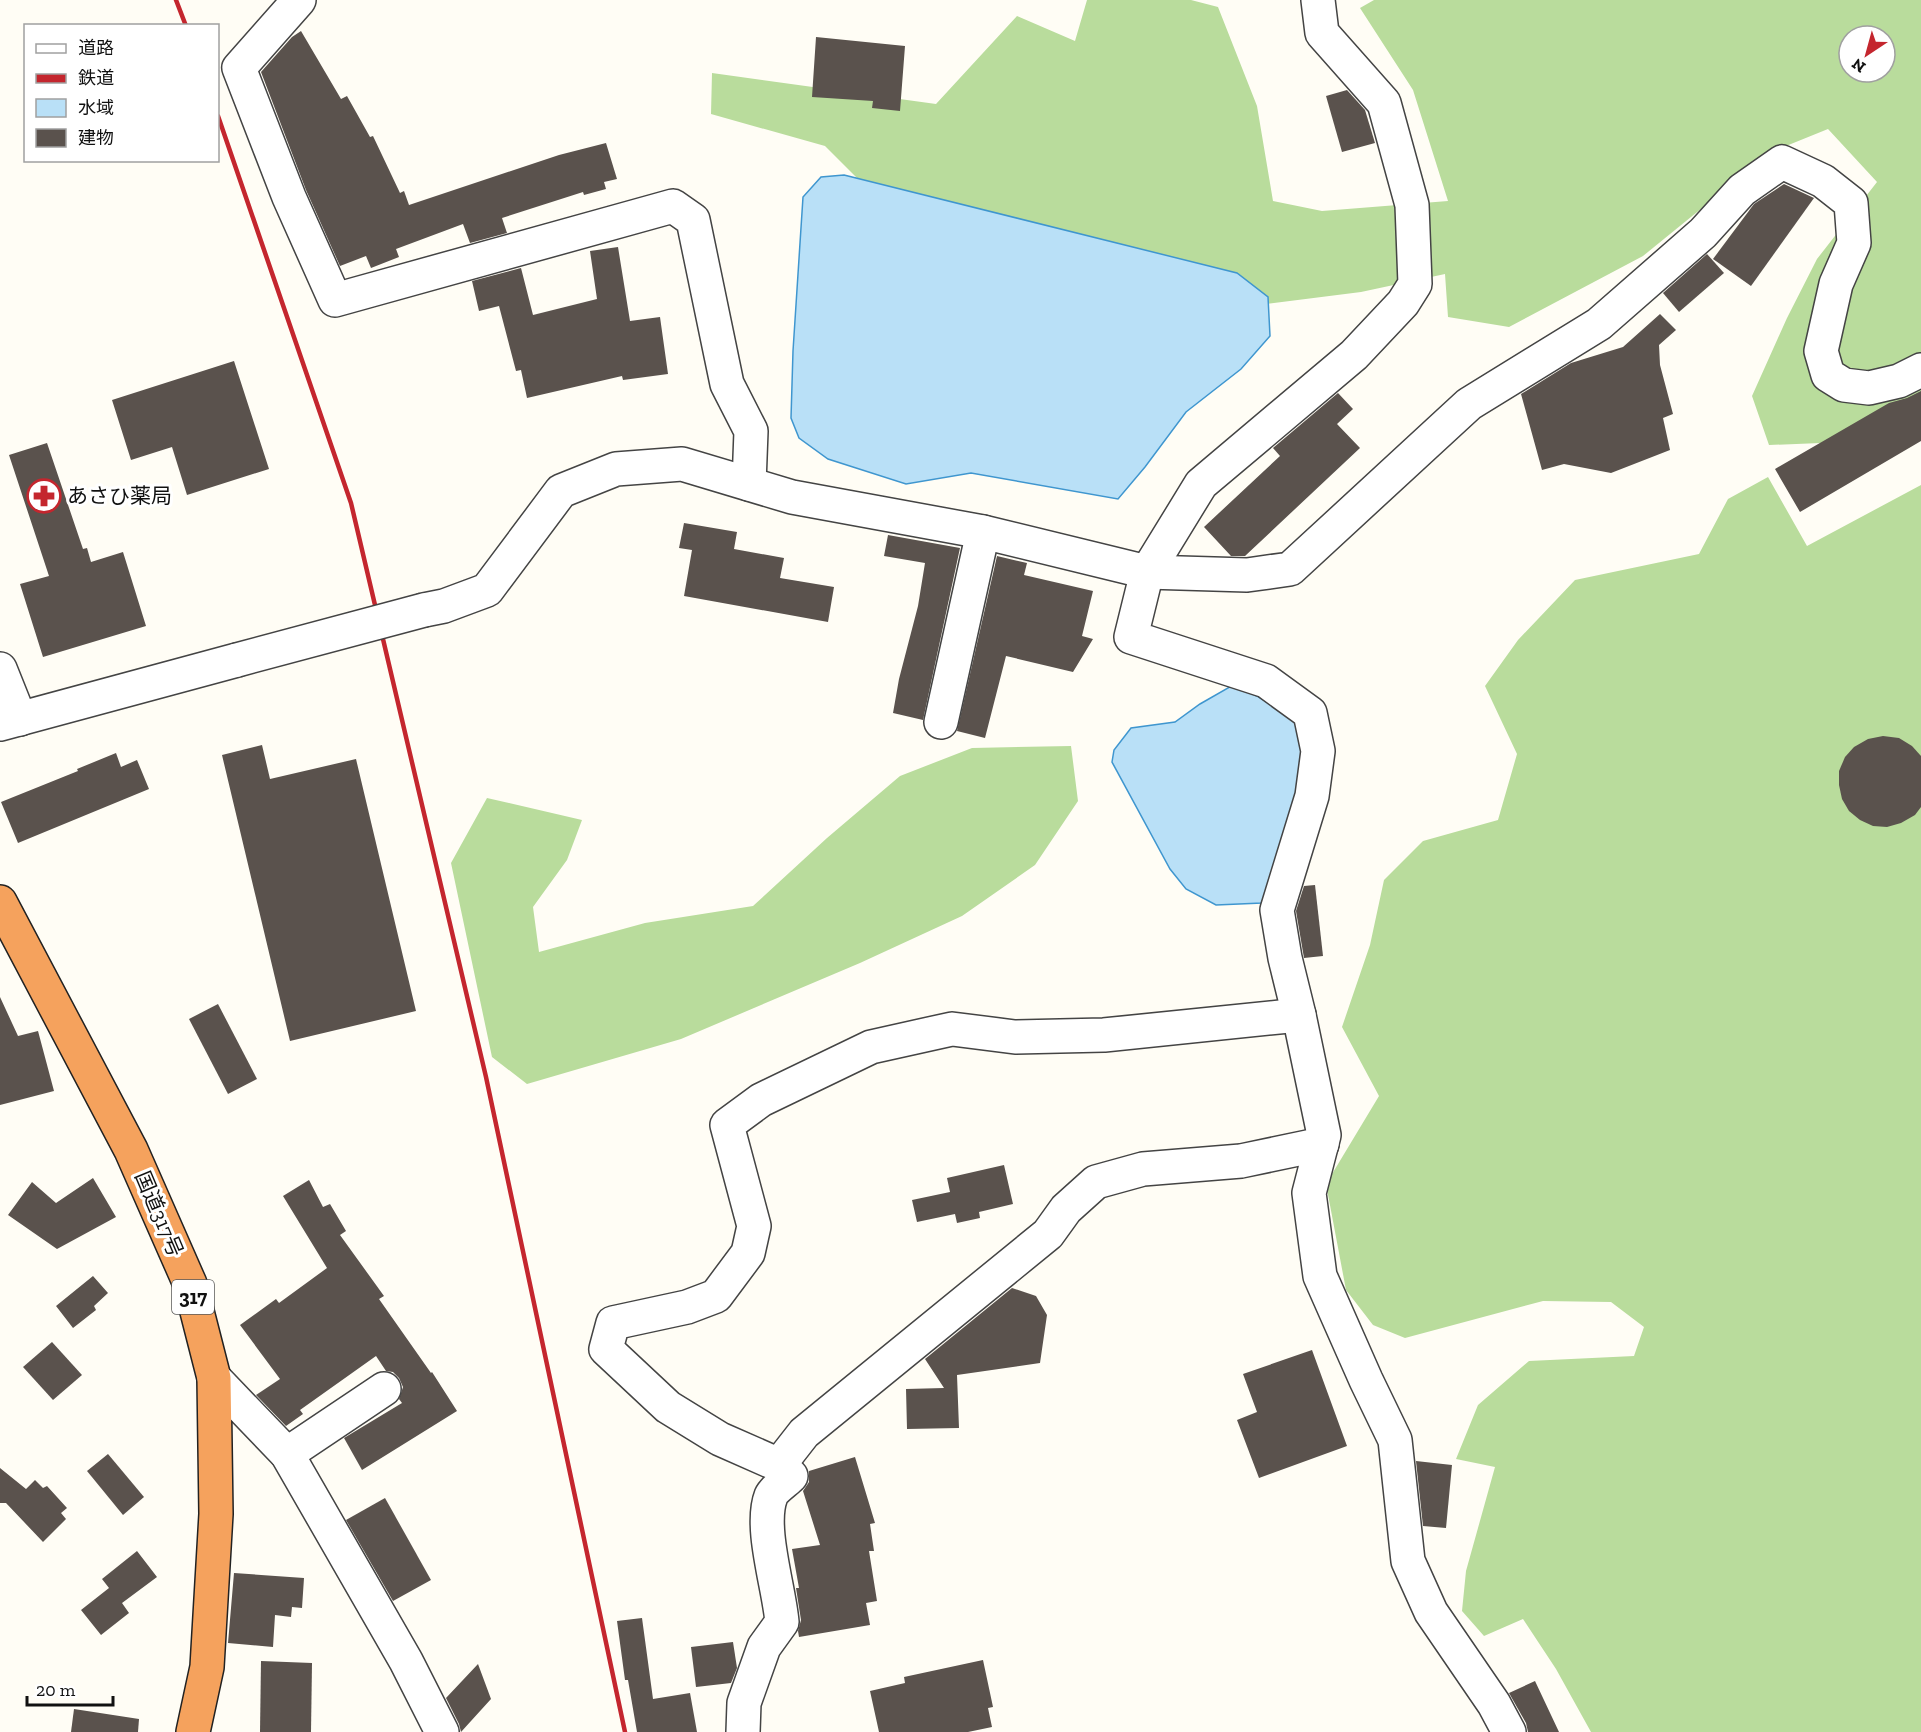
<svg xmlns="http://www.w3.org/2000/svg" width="1921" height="1732" viewBox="0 0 1921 1732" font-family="'Zilla Slab','Noto Sans JP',serif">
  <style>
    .forest { fill: #b9dc9c; fill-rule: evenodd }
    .water { fill: #b9e0f7; stroke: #3f96cf; stroke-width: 1.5 }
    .building { fill: #5a524d }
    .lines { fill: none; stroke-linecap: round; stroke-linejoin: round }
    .street-casing { stroke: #444; stroke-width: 36 }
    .highway-casing { stroke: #222; stroke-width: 36 }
    .street { stroke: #fff; stroke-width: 33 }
    .highway { stroke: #f5a25d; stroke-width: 33 }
    .rail { stroke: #c4262e; stroke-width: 4.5 }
    .street-bridge-casing { stroke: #444; stroke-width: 36; stroke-linecap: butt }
    .street-bridge { stroke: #fff; stroke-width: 33 }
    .labels { text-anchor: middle; stroke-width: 6; stroke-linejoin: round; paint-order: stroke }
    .shield { fill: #fff; stroke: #585858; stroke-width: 1.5 }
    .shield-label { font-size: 20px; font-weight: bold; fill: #111 }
    .poi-label { font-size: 21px; fill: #111; stroke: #fff; text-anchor: start }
    .street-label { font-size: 21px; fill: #111; stroke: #fff }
  </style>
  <rect width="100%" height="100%" fill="#fffdf5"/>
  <g class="forest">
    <path d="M1087,0H1191L1218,7L1257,106L1273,201L1322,211L1448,201L1413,90L1360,8L1374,0H1921V404L1845,442L1769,445L1752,396L1787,318L1817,259L1877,182L1828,129L1771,152L1643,256L1509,327L1448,317L1445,274L1361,292L1241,307L879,200L825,146L711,114L712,73L936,104L1017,16L1075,41ZM1849,36H1885V72H1849Z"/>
    <path d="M1768,477L1807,546L1921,485V1732H1591L1556,1669L1523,1619L1484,1636L1462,1611L1466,1571L1495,1467L1456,1459L1478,1405L1529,1361L1634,1356L1644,1327L1611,1302L1543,1301L1405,1338L1373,1325L1346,1290L1326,1184L1379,1096L1342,1027L1370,945L1384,880L1423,841L1498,820L1517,754L1485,686L1518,640L1575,580L1699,554L1728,499Z"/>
    <path d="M1071,746L1078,801L1035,865L962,916L860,963L681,1039L527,1084L492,1057L451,863L487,798L582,820L567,860L533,907L539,952L645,923L753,906L827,838L900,776L972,748Z"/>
  </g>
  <g class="water">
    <path d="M844,175L1237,273L1268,297L1270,336L1241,369L1186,412L1145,467L1118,499L971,473L906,484L828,459L799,438L791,418L793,351L803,197L821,177Z"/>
    <path d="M1233,685L1259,697L1293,719L1306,741L1308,788L1262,903L1216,905L1186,889L1170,869L1112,762L1114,750L1131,728L1175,722L1200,704Z"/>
  </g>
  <g class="building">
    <path d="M301,31L341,99L347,96L370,137L373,136L400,193L404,191L409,205L559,155L606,143L617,179L604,182L606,189L584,195L583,192L502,218L507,233L470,243L463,224L396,249L399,257L371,268L366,256L340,266L306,190L261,72L292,37Z"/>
    <path d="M816,37L905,46L900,111L872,108L873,101L812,97Z"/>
    <path d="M1347,90L1365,110L1375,143L1342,152L1326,96Z"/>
    <path d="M1784,184L1814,198L1751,286L1713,259L1754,204Z"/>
    <path d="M618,247L630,321L660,317L668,374L623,380L622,376L527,398L521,370L516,371L499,306L479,311L472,281L521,268L533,315L597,299L590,251Z"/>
    <path d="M1707,254L1724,273L1679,312L1663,293Z"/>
    <path d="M1660,314L1676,330L1659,345L1660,365L1673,414L1663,418L1670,450L1611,473L1564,464L1542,470L1521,394L1571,363L1623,347Z"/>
    <path d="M234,361L269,469L187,495L172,447L131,460L112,400Z"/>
    <path d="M1921,391V441L1800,512L1775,469L1889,403L1907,398Z"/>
    <path d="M1338,393L1353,409L1337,424L1360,448L1245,556H1231L1204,527L1280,456L1273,448Z"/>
    <path d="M47,443L83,549L87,548L91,562L123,552L146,626L43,657L20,584L49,576L9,455Z"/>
    <path d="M684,523L737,532L734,549L784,558L780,578L834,587L828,622L684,596L692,550L679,548Z"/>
    <path d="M888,535L960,548L923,720L893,713L899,679L918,606L925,563L884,556Z"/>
    <path d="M997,556L1027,563L1024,575L1093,591L1082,636L1093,639L1073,672L1006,656L985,738L957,731Z"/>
    <path d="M1883,736L1899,738L1912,746L1921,756V807L1915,815L1901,823L1887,827L1873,826L1860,820L1849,811L1842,799L1839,785V771L1845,757L1854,747L1868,739Z"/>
    <path d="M262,745L270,779L356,759L416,1011L290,1041L222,755Z"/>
    <path d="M116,753L121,767L137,760L149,789L18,843L1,802L78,771L77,769Z"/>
    <path d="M1315,885L1323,956L1304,958L1296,911L1304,886Z"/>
    <path d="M0,997L18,1036L38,1031L54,1091L0,1105Z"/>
    <path d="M218,1004L257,1079L228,1094L189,1019Z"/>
    <path d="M1004,1165L1013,1204L979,1212L980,1218L957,1223L955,1214L917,1222L912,1200L950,1192L947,1178Z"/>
    <path d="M93,1178L116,1217L57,1249L8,1215L32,1182L56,1203Z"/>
    <path d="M309,1180L323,1207L330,1204L346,1231L340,1235L384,1296L379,1299L431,1373L432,1372L457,1411L362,1470L344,1438L402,1403L399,1399L403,1387L399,1378L393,1372L386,1371L376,1356L300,1410L303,1414L286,1426L256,1395L280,1379L240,1325L276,1299L279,1303L327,1268L283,1196Z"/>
    <path d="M93,1276L108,1293L94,1306L96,1310L73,1328L56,1306Z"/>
    <path d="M1012,1288L1036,1296L1047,1315L1040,1363L957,1375L959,1428L907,1429L906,1389L944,1388L925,1359Z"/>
    <path d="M52,1342L82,1375L53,1400L23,1367Z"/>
    <path d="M1312,1350L1347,1446L1259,1478L1237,1420L1257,1412L1243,1374Z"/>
    <path d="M108,1454L144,1497L123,1515L87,1471Z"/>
    <path d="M855,1457L875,1523L870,1524L874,1551H869L877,1601L866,1603L870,1625L799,1637L798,1631L801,1620L796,1588H799L792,1549L820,1545L803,1491L809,1482V1471Z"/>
    <path d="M1416,1461L1452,1465L1446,1528L1423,1526Z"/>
    <path d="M0,1468L26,1489L35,1480L43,1488L47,1486L67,1508L61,1513L66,1519L43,1542L6,1503H0Z"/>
    <path d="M385,1498L431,1580L393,1601L346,1520Z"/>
    <path d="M137,1551L157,1577L122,1603L129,1613L101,1635L81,1610L109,1588L102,1579Z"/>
    <path d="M234,1573L304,1578L302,1608L292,1607L291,1617L275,1615L273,1647L228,1643Z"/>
    <path d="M642,1618L653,1699L690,1693L697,1732H637L628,1680H625L617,1621Z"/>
    <path d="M733,1642L737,1668L731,1683L696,1687L691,1647Z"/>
    <path d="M983,1660L993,1707L988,1708L992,1727L968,1732H879L870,1691L905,1683L904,1677Z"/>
    <path d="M261,1661L312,1663L311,1732H260Z"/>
    <path d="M478,1664L491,1699L461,1732L459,1724L446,1698Z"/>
    <path d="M1535,1681L1559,1732H1528L1526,1723L1509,1693Z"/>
    <path d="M74,1709L139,1719L138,1732H71Z"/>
  </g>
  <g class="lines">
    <g class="street-casing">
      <g id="street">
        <path d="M299,0L239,68L289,197L335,300L673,206L693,220L727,384L751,431L749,484"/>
        <path d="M1318,0L1322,33L1384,103L1412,205L1415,284L1403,303L1354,355L1201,484L1147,572L1131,637L1266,681L1310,713L1318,751L1312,796L1277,910L1285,958L1299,1015L1324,1135L1309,1193L1320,1276L1366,1380L1395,1440L1408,1561L1431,1612L1494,1704L1509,1732"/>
        <path d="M424,610L444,606L487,590L561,491L616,469L682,464L792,497L983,532L1147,572L1247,575L1290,569L1469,404L1599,324L1703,233L1742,190L1782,162L1823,181L1851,203L1854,243L1836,284L1821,351L1828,375L1844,385L1869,388L1899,381L1921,370"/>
        <path d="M0,669L20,719"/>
        <path d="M941,722L983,532"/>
        <path d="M0,724L237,660"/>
        <path d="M214,1378L287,1454L406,1661L442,1732"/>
        <path d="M287,1454L384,1389"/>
        <path d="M779,1465L804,1433L1048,1234L1066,1209L1096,1182L1143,1169L1241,1161L1322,1144"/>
        <path d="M743,1732L744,1703L764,1647L782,1622C779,1587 759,1527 771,1496C774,1489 785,1482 791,1476L779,1465L720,1439L668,1407L606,1349L613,1323L687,1307L716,1296L748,1253L754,1226L727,1125L761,1100L871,1047L952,1029L1015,1037L1104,1035L1299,1015"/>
      </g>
    </g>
    <g class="highway-casing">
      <path id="highway" d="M0,902L131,1150L190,1284L214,1378L216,1514L207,1667L193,1732"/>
    </g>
    <use href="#street" class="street"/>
    <use href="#highway" class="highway"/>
    <g class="rail">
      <path d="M176,0L186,26"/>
      <path d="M218,116L351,503L486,1077L625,1732"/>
    </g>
    <g class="street-bridge-casing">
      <path id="street-bridge" d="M237,660L424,610"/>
    </g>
    <use href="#street-bridge" class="street-bridge"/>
  </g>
  <defs>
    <g id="pharmacy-ring" transform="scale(1.725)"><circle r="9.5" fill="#fff" stroke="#c4262e" stroke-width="1.5"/><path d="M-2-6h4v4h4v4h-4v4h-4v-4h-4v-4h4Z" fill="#c4262e"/></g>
  </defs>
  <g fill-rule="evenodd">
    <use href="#pharmacy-ring" x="44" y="496"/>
  </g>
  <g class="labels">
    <rect class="shield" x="172" y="1280" width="42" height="34" rx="4.5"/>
    <g class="shield-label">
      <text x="193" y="1304">317</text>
    </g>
    <g class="poi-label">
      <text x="67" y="503">あさひ薬局</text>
    </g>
    <g class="street-label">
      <text transform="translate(159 1214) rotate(67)" y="7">国道317号</text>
    </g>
  </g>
  <rect x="24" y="24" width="195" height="138" fill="#ffffff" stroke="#a0a0a0" stroke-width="1.5"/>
  <rect x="36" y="44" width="30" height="9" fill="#ffffff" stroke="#a0a0a0" stroke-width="1.5"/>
  <text x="78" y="54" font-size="18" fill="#111111">道路</text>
  <rect x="36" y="74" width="30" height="9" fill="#c4262e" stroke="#a0a0a0" stroke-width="1.5"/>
  <text x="78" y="84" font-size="18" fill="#111111">鉄道</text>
  <rect x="36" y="99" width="30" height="18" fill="#b9e0f7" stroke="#a0a0a0" stroke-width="1.5"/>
  <text x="78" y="114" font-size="18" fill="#111111">水域</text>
  <rect x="36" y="129" width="30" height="18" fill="#5a524d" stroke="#a0a0a0" stroke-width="1.5"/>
  <text x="78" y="144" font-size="18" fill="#111111">建物</text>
  <g transform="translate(1867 54) rotate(216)"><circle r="28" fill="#ffffff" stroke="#a0a0a0" stroke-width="1.5"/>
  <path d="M0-4.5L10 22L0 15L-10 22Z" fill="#c4262e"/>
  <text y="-9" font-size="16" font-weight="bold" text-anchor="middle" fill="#111111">N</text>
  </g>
  <path d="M27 1696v9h86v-9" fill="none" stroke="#111111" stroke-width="3"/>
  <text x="36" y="1696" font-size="18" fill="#111111" stroke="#ffffff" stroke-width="4.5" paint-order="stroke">20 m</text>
</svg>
